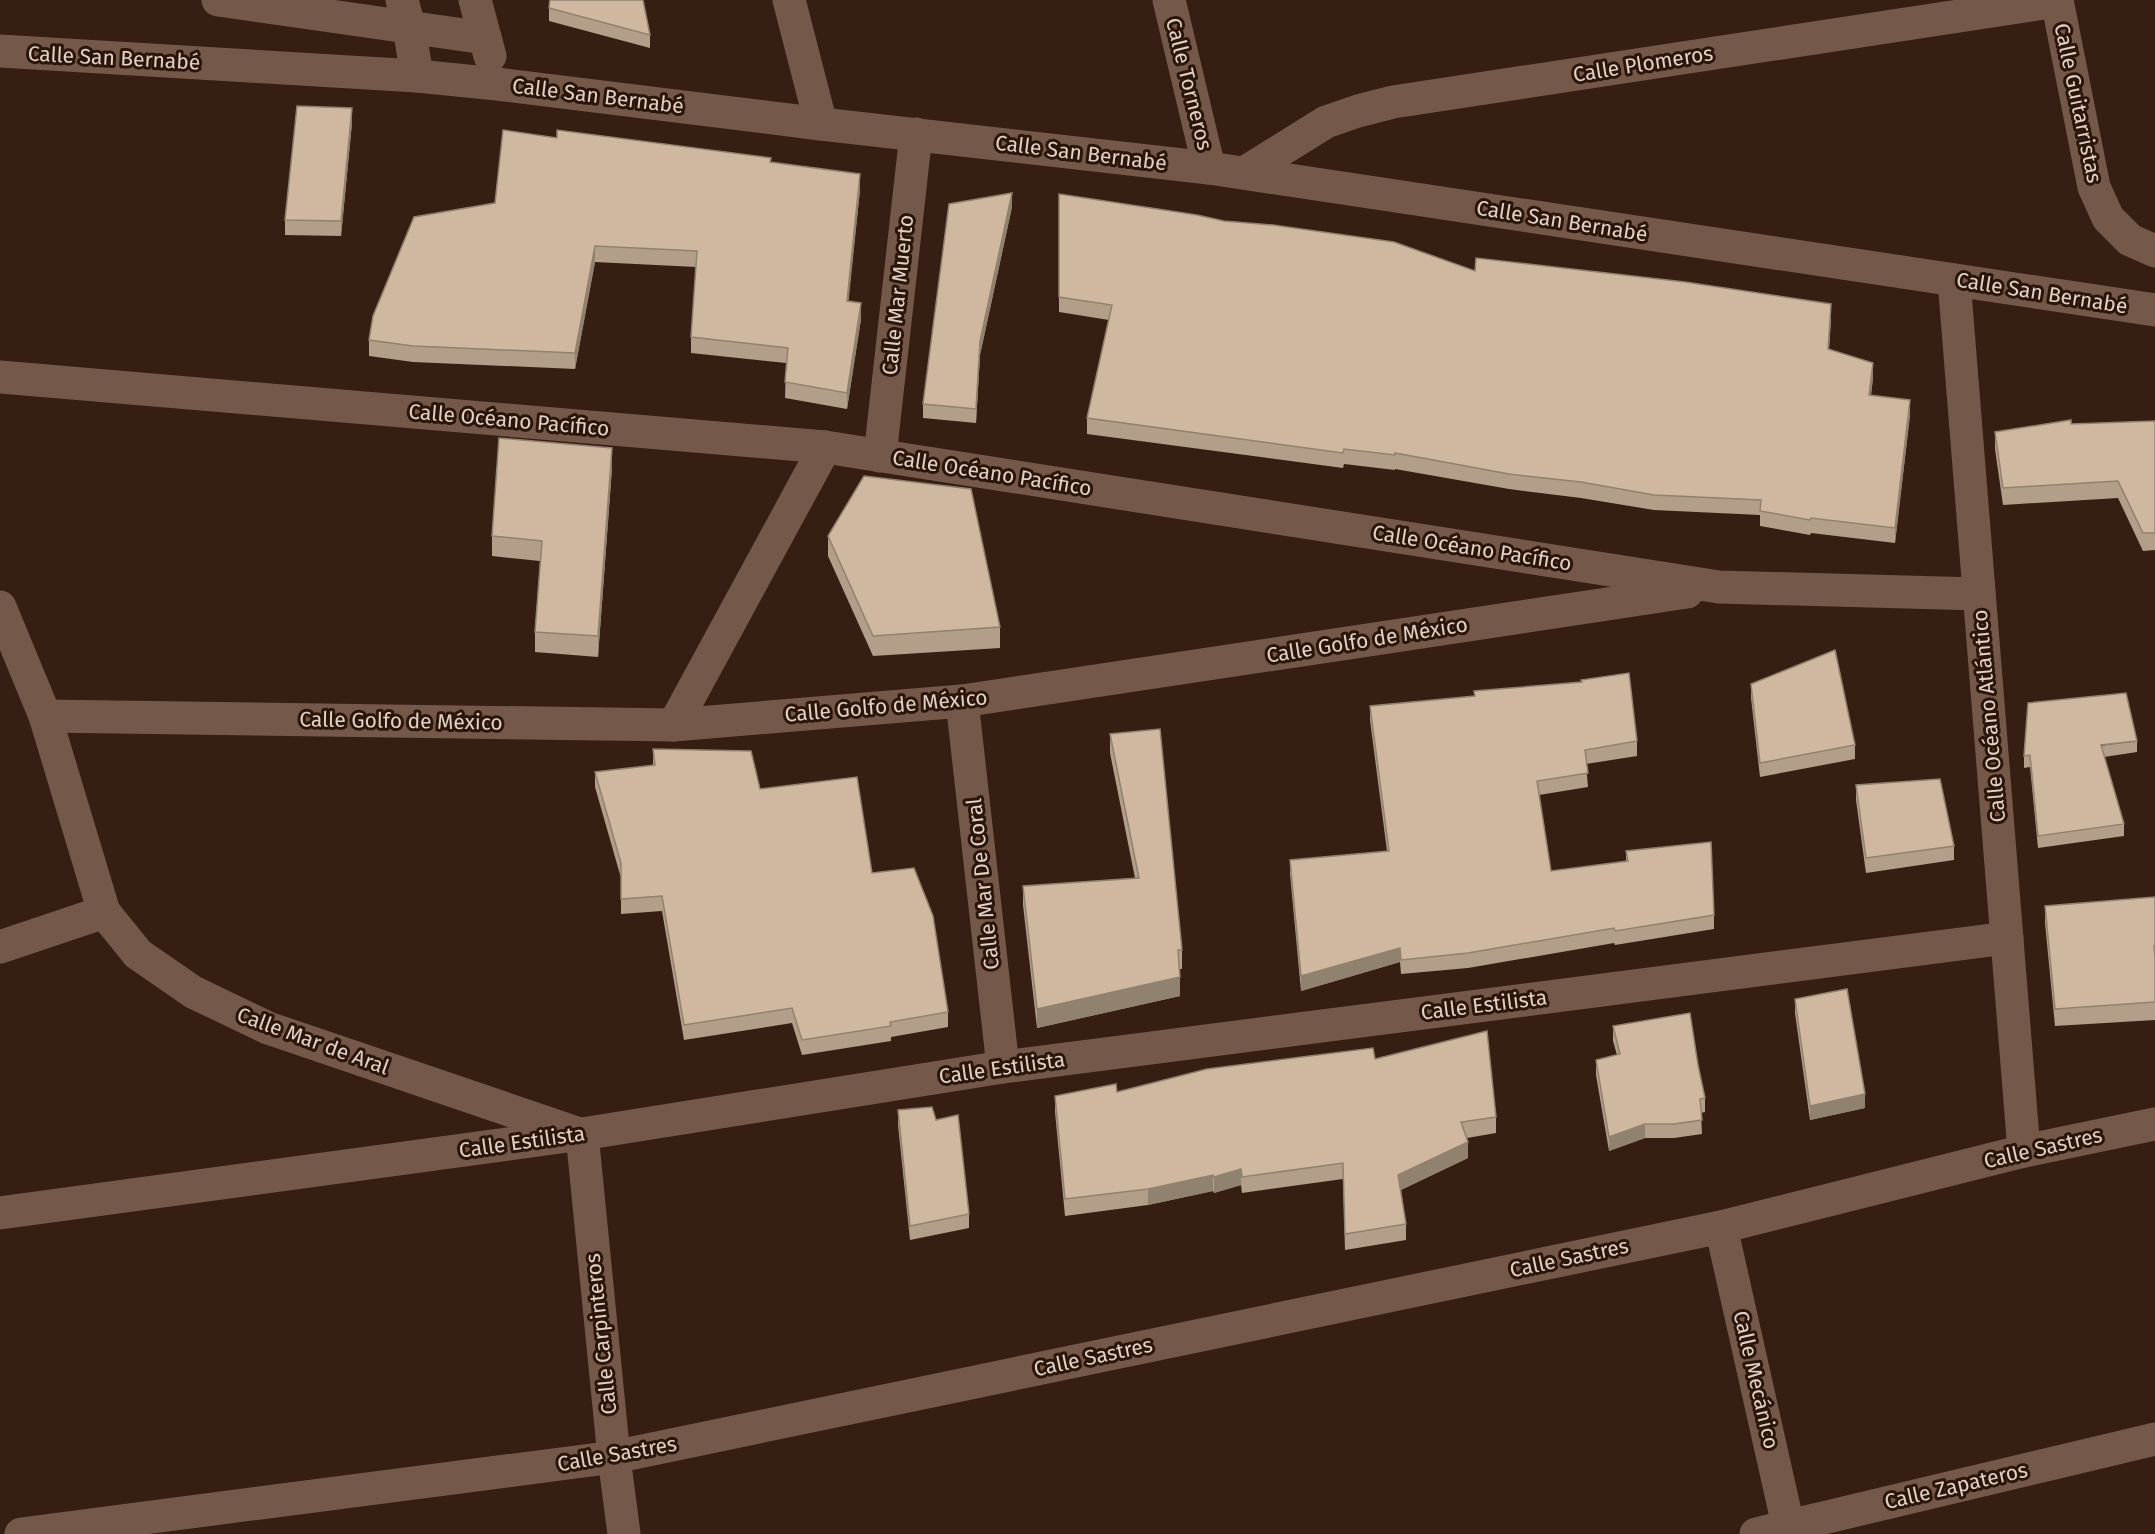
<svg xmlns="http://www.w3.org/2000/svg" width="2155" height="1534" viewBox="0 0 2155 1534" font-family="'Fira Sans',sans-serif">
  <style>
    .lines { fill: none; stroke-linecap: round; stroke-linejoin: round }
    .street { stroke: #74584a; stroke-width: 33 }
    .wall { fill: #b29e89 }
    .shaded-wall { fill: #91816f }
    .building { fill: #cfb89f; stroke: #91816f; stroke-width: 1.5 }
    .labels { text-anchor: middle; stroke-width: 6; stroke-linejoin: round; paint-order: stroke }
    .street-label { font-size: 21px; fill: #e1d1c9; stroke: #2c1509 }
  </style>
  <rect width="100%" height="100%" fill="#361e12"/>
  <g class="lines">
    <g class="street">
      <path d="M218,0L485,38"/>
      <path d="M402,0L409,27L417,76"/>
      <path d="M475,0L490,56"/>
      <path d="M789,0L821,124"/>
      <path d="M1169,0L1209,168"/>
      <path d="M2057,0L2094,187L2108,218L2130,240L2155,251"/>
      <path d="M0,51L417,76L497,84L821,124L1209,168L2155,310"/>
      <path d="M1244,173L1326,122L1358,111L1393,102L2057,1"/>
      <path d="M1954,280L2024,1151"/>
      <path d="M0,377L825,447L1719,587L1979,594"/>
      <path d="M880,456L916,134"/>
      <path d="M0,607L45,716L104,912L138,954L193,992L268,1028L574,1132"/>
      <path d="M962,701L1003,1067"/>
      <path d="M45,716L674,725L962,701L1687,592"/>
      <path d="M674,725L825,447"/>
      <path d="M0,947L104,912"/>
      <path d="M582,1134L614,1457L624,1534"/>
      <path d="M0,1213L582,1134L1003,1067L2007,938"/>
      <path d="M1721,1227L1790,1534"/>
      <path d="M21,1534L614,1457L1721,1227L2024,1151L2155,1124"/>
      <path d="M1756,1534L2155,1439"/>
    </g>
  </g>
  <g class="wall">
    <path d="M549,8L650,35V48L549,21Z"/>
    <path d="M352,123L341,236L285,235V220Z"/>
    <path d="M557,138L771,163L860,190L848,301L861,319L847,409L785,398L786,363L691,353V337L696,267L595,262L575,369L413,362L369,356V340Z"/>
    <path d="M1059,194L1224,221L1475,271L1831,319L1829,349L1873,378L1871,395L1910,415L1895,543L1811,533L1810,535L1760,526V515L1654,510L1581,498L1509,489L1395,469V470L1344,464L1343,468L1087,434V418L1109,320L1059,312Z"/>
    <path d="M1012,207L980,355L976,423L923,418V404Z"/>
    <path d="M2155,421V550L2143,551L2118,498L2003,505L1995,449V432L2071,424Z"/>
    <path d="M612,468L598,657L535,652V632L540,561L492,556V536Z"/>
    <path d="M828,536L1000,627V648L873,656L828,556Z"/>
    <path d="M1751,684L1855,745V759L1760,777L1751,698Z"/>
    <path d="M1474,691L1637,741V756L1586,764L1588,787L1539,795L1551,871L1626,861V851L1714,915V929L1615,945L1614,943L1468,968L1401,974L1400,962L1301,991L1290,874V860L1387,851L1370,720V706L1474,696Z"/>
    <path d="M1110,734L1182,950V969H1179L1180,996L1037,1028L1023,905V886L1135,878L1110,753Z"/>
    <path d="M2137,741V752L2104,757L2124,824V836L2038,848L2030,767L2024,768V756Z"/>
    <path d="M653,749L760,789L872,873L948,1012V1027L891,1037V1041L802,1055L792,1023L684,1040L662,911L621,914V878L595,787V772L653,766Z"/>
    <path d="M1856,785L1954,846V860L1866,873L1856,800Z"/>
    <path d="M2155,897V1020L2055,1026L2045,923V906Z"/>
    <path d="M1795,999L1865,1108L1810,1120L1795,1013Z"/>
    <path d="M1613,1026L1698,1065L1705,1098V1112L1701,1113L1702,1134L1674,1138H1645L1609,1151L1596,1075V1060L1617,1055L1613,1041Z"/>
    <path d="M1375,1059L1496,1117V1133L1467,1138L1468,1158L1401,1190L1406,1224V1240L1345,1250L1343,1179L1242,1193L1241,1185L1214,1193L1213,1191L1148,1205L1065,1216L1055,1112V1096L1117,1092Z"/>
    <path d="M898,1110L969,1214V1228L910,1240L898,1125Z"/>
  </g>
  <g class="shaded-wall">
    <path d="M352,108V123L341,236V221Z"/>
    <path d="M860,174V190L847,317V301Z"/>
    <path d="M1012,193V207L980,355L976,423V409L980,341Z"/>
    <path d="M595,246V262L575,369V353Z"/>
    <path d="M861,303V319L847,409V393Z"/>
    <path d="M1831,304V319L1828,364V349Z"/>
    <path d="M1873,363V378L1869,410V395Z"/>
    <path d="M1910,400V415L1895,543V528Z"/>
    <path d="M612,448V468L598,657V636Z"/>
    <path d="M1400,948V962L1301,991V976Z"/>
    <path d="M1180,977V996L1037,1028V1009Z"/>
    <path d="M1865,1094V1108L1810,1120V1106Z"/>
    <path d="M1645,1124V1138L1609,1151V1137Z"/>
    <path d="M1468,1142V1158L1398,1191V1175Z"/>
    <path d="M1241,1169V1185L1214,1193V1177Z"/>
    <path d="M1213,1175V1191L1148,1205V1189Z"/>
  </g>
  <g class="building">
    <path d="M550,0H643L650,35L549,8Z"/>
    <path d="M297,106L352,108L341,221L285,220Z"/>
    <path d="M503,130L557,138V130L771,158L770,162L860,174L847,301L861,303L847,393L785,382L788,348L691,337L697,251L595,246L575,353L413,346L369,340L373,316L414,217L495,203Z"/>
    <path d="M1012,193L980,341L976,409L923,404L949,204Z"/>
    <path d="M1059,194L1197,215L1224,221L1273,225L1394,242L1475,271L1476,258L1685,282L1831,304L1828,349L1873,363L1869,395L1910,400L1895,528L1811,518L1810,520L1760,511L1761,500L1654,495L1581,482L1509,474L1395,453V455L1344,449L1343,453L1087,418L1112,305L1059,297Z"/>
    <path d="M2071,420V424L2155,421V533H2143L2118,481L2003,488L1995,432Z"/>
    <path d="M499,438L612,448L598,636L535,632L542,541L492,536Z"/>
    <path d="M864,476L971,489L1000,627L873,636L828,536Z"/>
    <path d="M1835,650L1855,745L1760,763L1751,684Z"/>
    <path d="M1629,673L1637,741L1585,750L1588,773L1537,781L1551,871L1628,861L1626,851L1711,842L1714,915L1615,931L1614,928L1468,953L1401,960L1400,948L1301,976L1290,860L1389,851L1370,706L1475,696L1474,691L1582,682L1581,680Z"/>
    <path d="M2126,693L2137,741L2101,745L2124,824L2038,836L2030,755L2024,756L2028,703Z"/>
    <path d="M1160,729L1182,950H1178L1180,977L1037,1009L1023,886L1139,878L1110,734Z"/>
    <path d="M653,749L751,751L760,789L857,777L872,873L914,868L933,916L948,1012L890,1022L891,1026L802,1040L792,1008L684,1025L662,896L621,899V863L595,772L655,765Z"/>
    <path d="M1940,779L1954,846L1866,858L1856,785Z"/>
    <path d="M2155,897V946H2154L2155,957V1002L2055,1009L2045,906Z"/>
    <path d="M1847,989L1865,1094L1810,1106L1795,999Z"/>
    <path d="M1690,1013L1698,1065L1705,1098L1700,1099L1702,1120L1674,1124H1645L1609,1137L1596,1060L1620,1054L1613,1026Z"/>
    <path d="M1487,1031L1496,1117L1461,1122L1468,1142L1398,1175L1406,1224L1345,1234L1343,1163L1242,1177L1241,1169L1214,1177L1213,1175L1148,1189L1065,1199L1055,1096L1116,1084L1117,1092L1207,1069L1373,1048L1375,1059Z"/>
    <path d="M932,1107L936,1120L958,1115L969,1214L910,1226L898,1110Z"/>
  </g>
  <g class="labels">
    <g class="street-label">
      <text transform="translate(114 58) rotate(3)" y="7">Calle San Bernabé</text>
      <text transform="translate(1643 64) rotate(-9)" y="7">Calle Plomeros</text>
      <text transform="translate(1189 84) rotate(76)" y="7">Calle Torneros</text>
      <text transform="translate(598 96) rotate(7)" y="7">Calle San Bernabé</text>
      <text transform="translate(2078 103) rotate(78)" y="7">Calle Guitarristas</text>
      <text transform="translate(1081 153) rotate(7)" y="7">Calle San Bernabé</text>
      <text transform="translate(1562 221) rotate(9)" y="7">Calle San Bernabé</text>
      <text transform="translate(2042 293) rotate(9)" y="7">Calle San Bernabé</text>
      <text transform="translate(898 295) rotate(-84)" y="7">Calle Mar Muerto</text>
      <text transform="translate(509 420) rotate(5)" y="7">Calle Océano Pacífico</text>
      <text transform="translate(992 473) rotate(9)" y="7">Calle Océano Pacífico</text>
      <text transform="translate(1472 548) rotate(9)" y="7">Calle Océano Pacífico</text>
      <text transform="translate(1367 640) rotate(-9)" y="7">Calle Golfo de México</text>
      <text transform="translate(886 706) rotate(-5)" y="7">Calle Golfo de México</text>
      <text transform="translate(1989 716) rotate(-95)" y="7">Calle Océano Atlántico</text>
      <text transform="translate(401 721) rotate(1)" y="7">Calle Golfo de México</text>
      <text transform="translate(983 884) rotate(-96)" y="7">Calle Mar De Coral</text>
      <text transform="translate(1484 1005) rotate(-7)" y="7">Calle Estilista</text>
      <text transform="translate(313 1041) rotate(20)" y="7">Calle Mar de Aral</text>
      <text transform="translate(1002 1068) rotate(-8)" y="7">Calle Estilista</text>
      <text transform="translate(522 1142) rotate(-8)" y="7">Calle Estilista</text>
      <text transform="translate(2043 1148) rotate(-13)" y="7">Calle Sastres</text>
      <text transform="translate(1569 1258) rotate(-12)" y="7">Calle Sastres</text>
      <text transform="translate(601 1334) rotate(-96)" y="7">Calle Carpinteros</text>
      <text transform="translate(1093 1357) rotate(-12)" y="7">Calle Sastres</text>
      <text transform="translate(1756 1380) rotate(77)" y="7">Calle Mecánico</text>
      <text transform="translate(617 1454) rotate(-10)" y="7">Calle Sastres</text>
      <text transform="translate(1956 1486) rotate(-13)" y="7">Calle Zapateros</text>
    </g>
  </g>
</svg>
